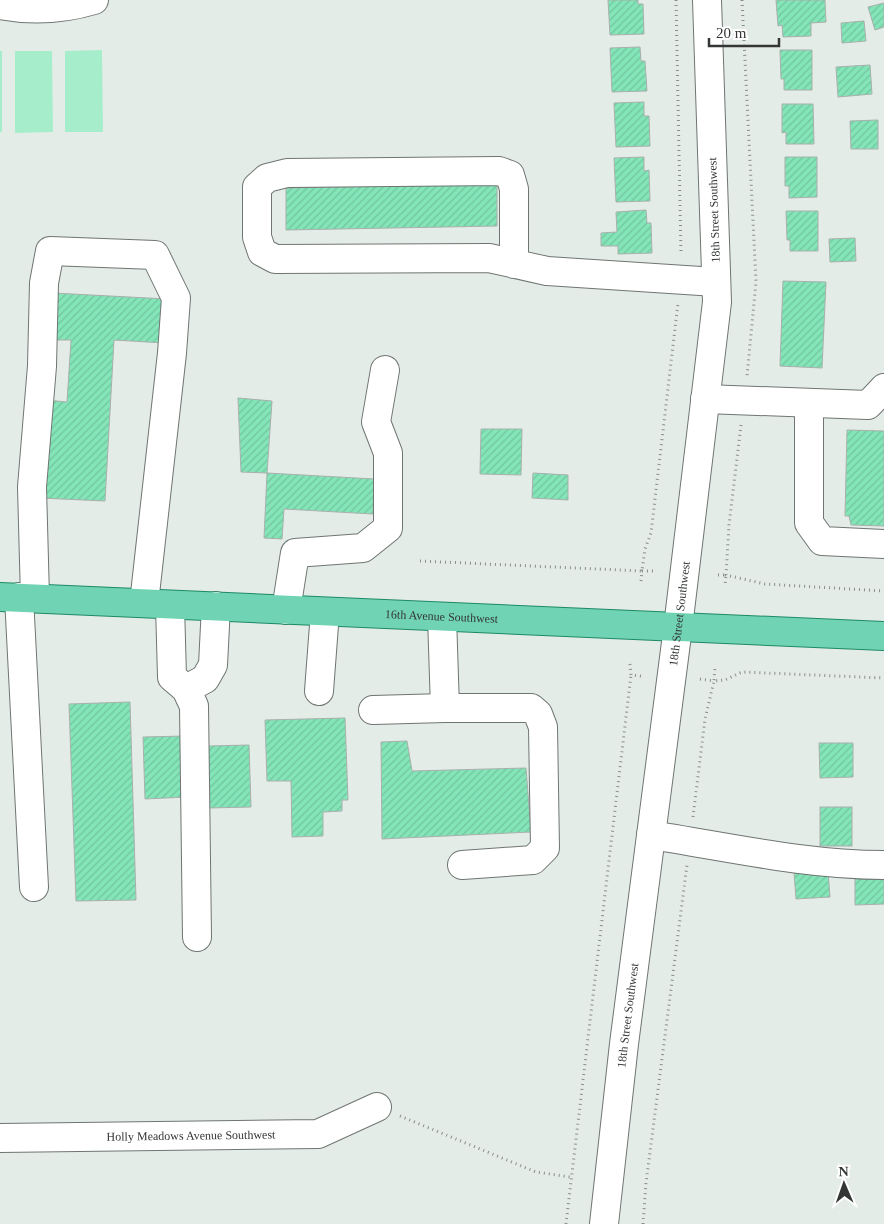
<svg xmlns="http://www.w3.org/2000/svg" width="884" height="1224" viewBox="0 0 884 1224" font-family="'Times New Roman',serif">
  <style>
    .pitch { fill: #a6eecb }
    .building { fill: url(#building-hatch); stroke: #a9b0ac }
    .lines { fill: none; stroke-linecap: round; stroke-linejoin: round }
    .minor-casing { stroke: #6f7572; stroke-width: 30 }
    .major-casing { stroke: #1d8965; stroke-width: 30 }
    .path { stroke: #898e8b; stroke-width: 3; stroke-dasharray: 1 4; stroke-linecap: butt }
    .minor { stroke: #fff; stroke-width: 28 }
    .major { stroke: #70d3b3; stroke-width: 28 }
    .labels { text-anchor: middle; stroke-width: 4.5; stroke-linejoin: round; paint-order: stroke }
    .street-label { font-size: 12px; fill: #333634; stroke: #fff }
  </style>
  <defs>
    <pattern id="building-hatch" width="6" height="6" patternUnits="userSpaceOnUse" patternTransform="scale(1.25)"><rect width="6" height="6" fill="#83e5b8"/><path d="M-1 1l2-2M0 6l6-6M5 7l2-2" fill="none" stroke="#72c59f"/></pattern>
  </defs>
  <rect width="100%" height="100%" fill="#e4ece8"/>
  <g class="pitch">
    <path d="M102,50L103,132H65V51Z"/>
    <rect x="0" y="51" width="2" height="81"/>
    <path d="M15,51H52L53,132L15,133Z"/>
  </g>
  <g class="building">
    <path d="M608,0H638V4H643L644,34L610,35Z"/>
    <path d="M776,0H825L826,22L811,23V36L783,37L782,25L778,26Z"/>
    <path d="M884,3V27L875,30L868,7Z"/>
    <path d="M864,21L866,41L842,43L841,23Z"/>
    <path d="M640,47L641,61H645L647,91L612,92L610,48Z"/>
    <path d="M780,50H812V90H784V79H781Z"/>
    <path d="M870,65L872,94L838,97L836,67Z"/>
    <path d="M644,102V116H649L650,146L616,147L614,103Z"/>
    <path d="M782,104H813L814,144H786V132L782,133Z"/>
    <path d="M878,120V149H851L850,121Z"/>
    <path d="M644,157V171L649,170L650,201L616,202L614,158Z"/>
    <path d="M785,157H817V197L789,198V186H785Z"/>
    <path d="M497,184V226L286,230V188Z"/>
    <path d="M646,210L647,223H651L652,253L618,254V246H601V233L617,232L616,212Z"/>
    <path d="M786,211H818V251H790V240H787Z"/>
    <path d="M855,238L856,261L830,262L829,239Z"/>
    <path d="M783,281L826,282L822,368L780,366Z"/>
    <path d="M53,293L167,299L164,343L114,340L105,501L40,498L46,400L67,402L71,340H50Z"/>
    <path d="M238,398L272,401L267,473L241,472Z"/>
    <path d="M481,429H522L521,475L480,474Z"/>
    <path d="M847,430L884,431V526L851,525L849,516H845Z"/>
    <path d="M267,473L374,479L373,514L284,509L282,539L264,538Z"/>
    <path d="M533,473L568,475V500L532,498Z"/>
    <path d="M130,702L136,900L76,901L69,704Z"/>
    <path d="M345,718L348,800H342V811L323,812V836L292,837L291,781H267L265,720Z"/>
    <path d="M185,736L187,797L145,799L143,737Z"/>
    <path d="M407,741L412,771L526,768L531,832L382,839L381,742Z"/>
    <path d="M819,743H853V777L820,778Z"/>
    <path d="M249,745L251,807L209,808L208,746Z"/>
    <rect x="820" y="807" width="32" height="39"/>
    <path d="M828,871L830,897L796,899L794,873Z"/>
    <path d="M855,872H884V904L855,905Z"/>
  </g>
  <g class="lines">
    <g class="minor-casing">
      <g id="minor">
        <path d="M0,5C31,11 64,9 94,0"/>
        <path d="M514,264V189L510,175L499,171L287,173L267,178L257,187V237L262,252L275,259L489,258L547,271L716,282"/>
        <path d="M705,399L868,405L884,388"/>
        <path d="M809,403V523L822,541L884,544"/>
        <path d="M19,597L34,887"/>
        <path d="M35,598L32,487L42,366L44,283L50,251L155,255L176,298L172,353L144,603"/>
        <path d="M170,605L172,677L186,689L194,706L197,937"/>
        <path d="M286,610L295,553L363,548L388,528V453L376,422L385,370"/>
        <path d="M442,617L445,708H531L538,714L543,727L545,848L533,860L462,865"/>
        <path d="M186,689L205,679L213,665L216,606"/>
        <path d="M319,691L325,612"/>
        <path d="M373,710L445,708"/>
        <path d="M651,835C728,847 806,865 884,865"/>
        <path id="s1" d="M0,1138L318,1134L377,1107"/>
        <path id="s2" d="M604,1224L624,1044L678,627L717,302L707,0"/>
      </g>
    </g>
    <g class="major-casing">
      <g id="major">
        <path id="s3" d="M0,597L884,636"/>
      </g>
    </g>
    <g class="path">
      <path d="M676,0L681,254"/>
      <path d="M742,0L756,282L747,376"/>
      <path d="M741,425L729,525L726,575L765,584L884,591"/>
      <path d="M420,561L642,571L645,549L651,533L678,303"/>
      <path d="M718,575H726L725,585"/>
      <path d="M641,581L642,571H655"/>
      <path d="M630,664L631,675L641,676"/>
      <path d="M700,679L714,681L715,667"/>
      <path d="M693,817L705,719L714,681L725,680L742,672L884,678"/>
      <path d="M400,1116L536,1172L570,1177"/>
      <path d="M566,1224L631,675"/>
      <path d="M643,1224L646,1183L687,865"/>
    </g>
    <use href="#minor" class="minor"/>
    <use href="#major" class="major"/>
  </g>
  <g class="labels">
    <g class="street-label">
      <text transform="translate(714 210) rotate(-92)" y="4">18th Street Southwest</text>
      <text dy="4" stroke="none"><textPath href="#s2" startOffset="615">18th Street Southwest</textPath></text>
      <text dy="4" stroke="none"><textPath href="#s3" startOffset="442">16th Avenue Southwest</textPath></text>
      <text dy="4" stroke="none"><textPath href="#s2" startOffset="210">18th Street Southwest</textPath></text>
      <text dy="4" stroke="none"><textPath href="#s1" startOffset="191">Holly Meadows Avenue Southwest</textPath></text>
    </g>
  </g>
  <g transform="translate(844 1184) rotate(358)" stroke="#ffffff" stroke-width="4" paint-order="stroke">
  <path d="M0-4L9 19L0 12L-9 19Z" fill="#333634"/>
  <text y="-8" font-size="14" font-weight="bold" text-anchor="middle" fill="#333634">N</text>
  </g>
  <path d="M709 38v8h70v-8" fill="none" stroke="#333634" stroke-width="2.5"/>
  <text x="716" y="38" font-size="15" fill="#333634" stroke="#ffffff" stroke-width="4" paint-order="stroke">20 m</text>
</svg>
